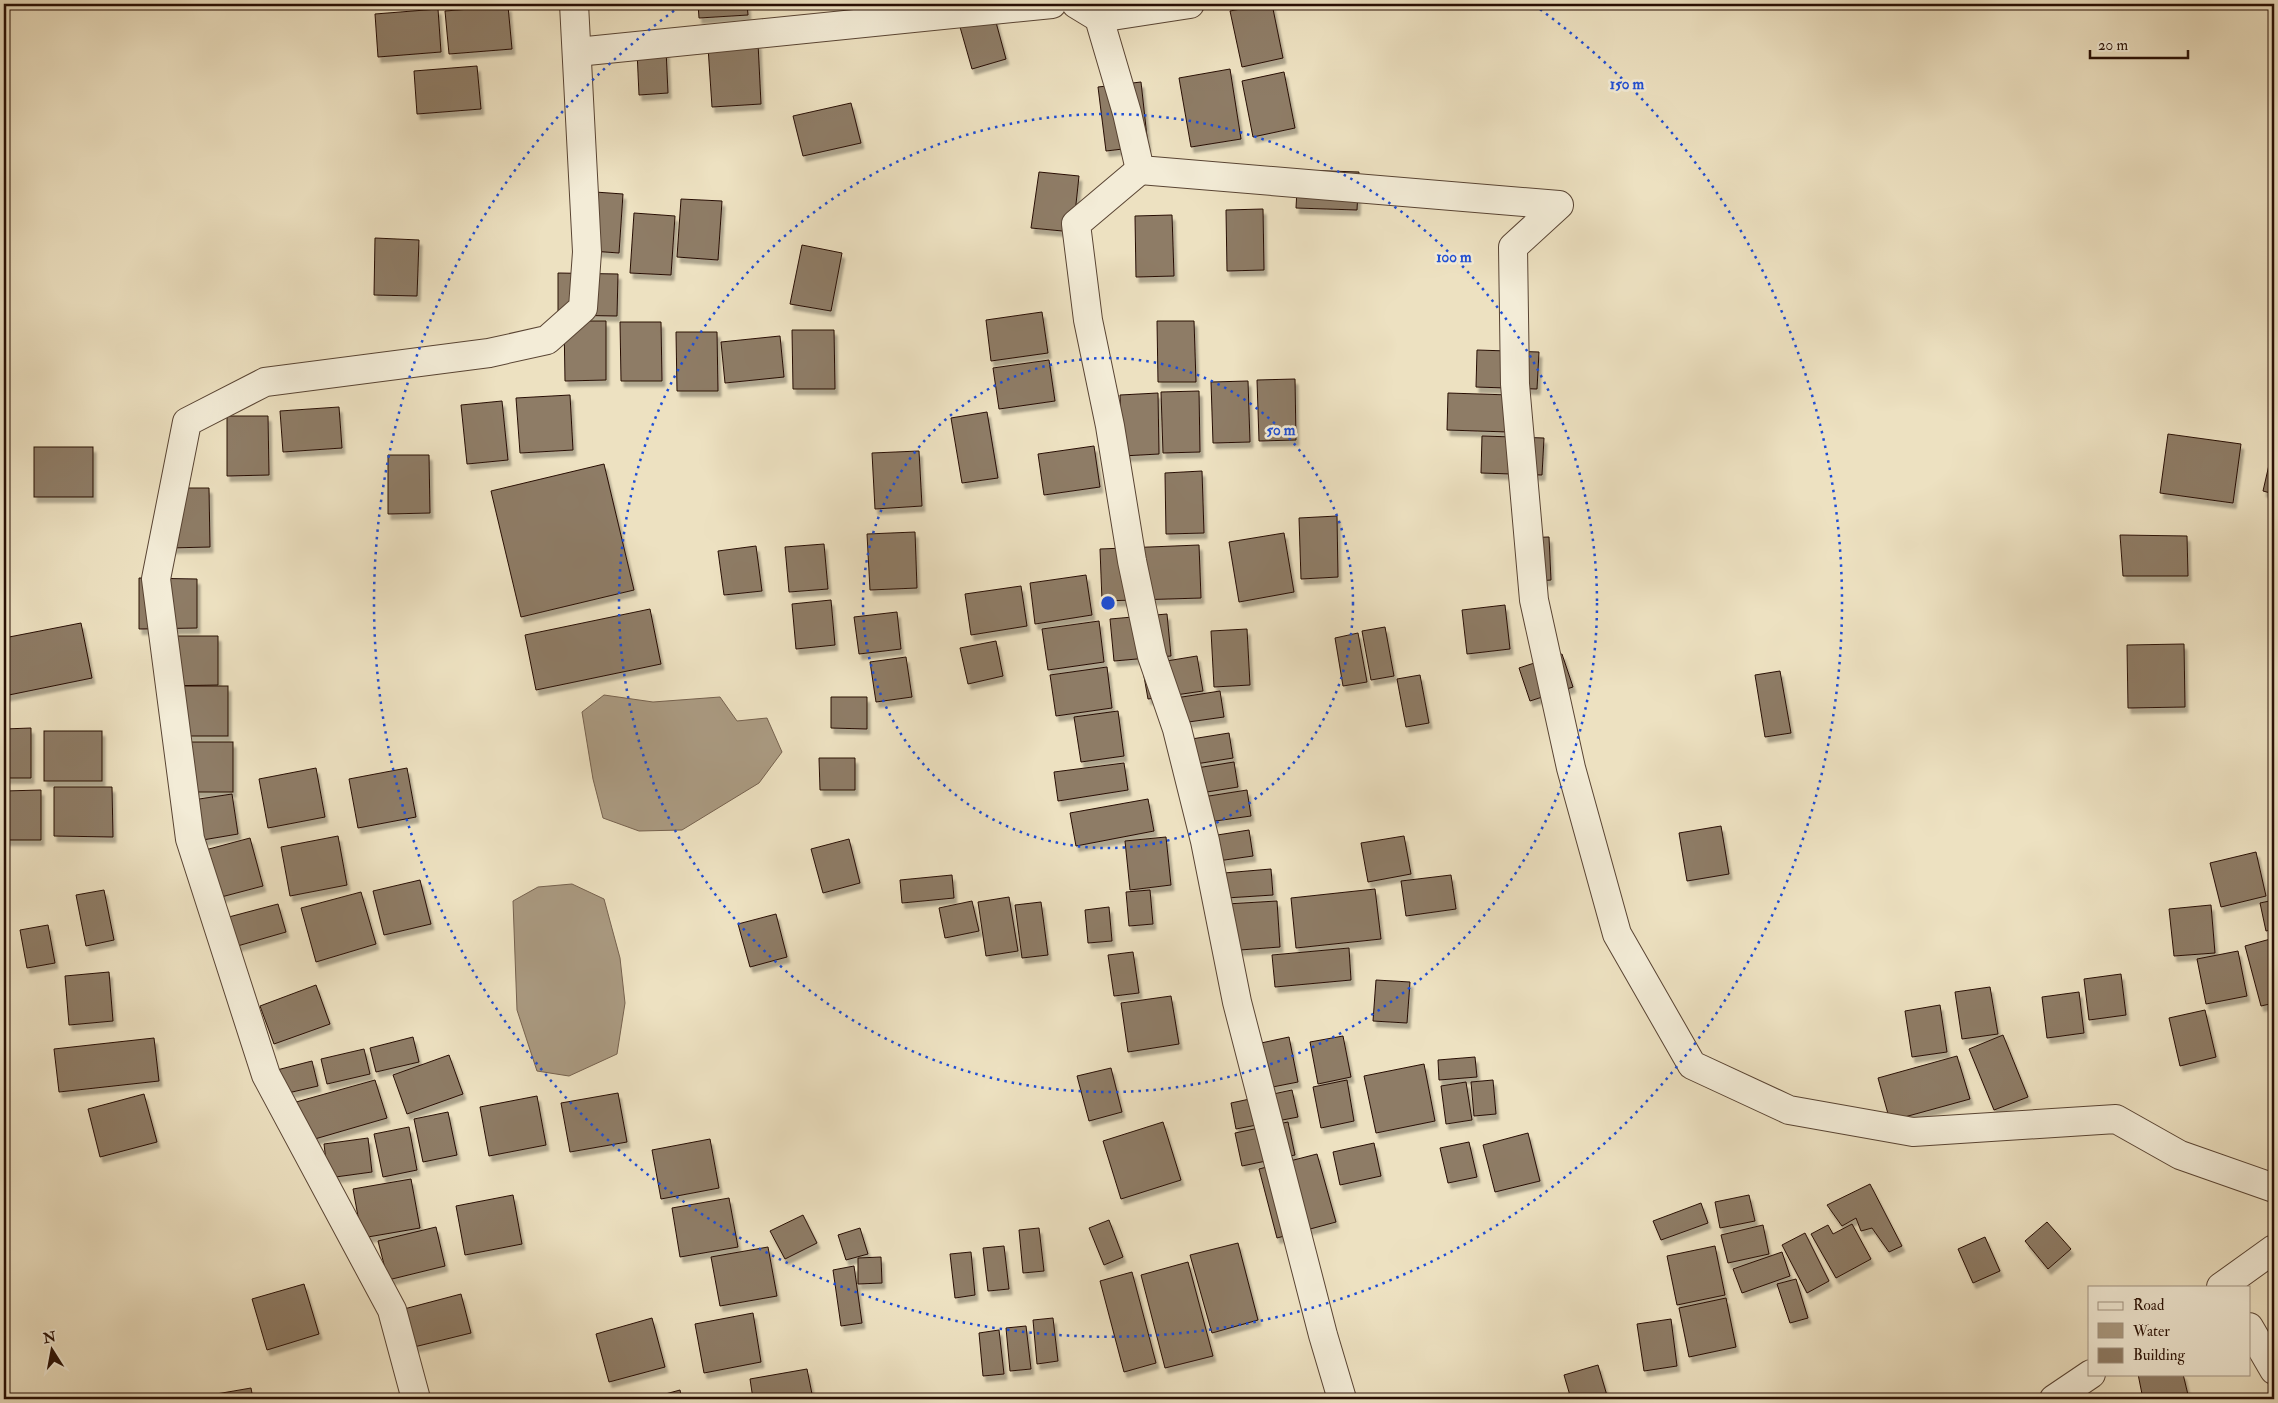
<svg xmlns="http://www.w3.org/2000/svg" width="2278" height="1403" viewBox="0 0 2278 1403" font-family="'IM FELL Double Pica',serif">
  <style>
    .water { fill: #aa9a81; stroke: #76624f }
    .building { fill: #8e7c66; stroke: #280f04; filter: url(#shadow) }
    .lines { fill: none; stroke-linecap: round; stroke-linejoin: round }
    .minor-casing { stroke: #594433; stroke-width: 30 }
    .tertiary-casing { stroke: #594433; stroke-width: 30 }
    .minor { stroke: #f3ecd7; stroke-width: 28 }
    .tertiary { stroke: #f3ecd7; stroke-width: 28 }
    .ring { fill: none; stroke: #1d4ed8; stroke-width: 2.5; stroke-dasharray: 2.5 5 }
    .centre { fill: #1d4ed8; stroke: #f3ecd7; stroke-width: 2.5 }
    .ring-label { font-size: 15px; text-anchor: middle; font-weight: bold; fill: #1d4ed8; stroke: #f3ecd7; stroke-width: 5; stroke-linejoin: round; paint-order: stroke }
  </style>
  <defs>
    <filter id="shadow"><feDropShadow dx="3" dy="5.5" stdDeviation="1" flood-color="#0004"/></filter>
  </defs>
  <rect width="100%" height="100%" fill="#ede1c1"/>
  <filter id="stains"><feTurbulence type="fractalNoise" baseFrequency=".004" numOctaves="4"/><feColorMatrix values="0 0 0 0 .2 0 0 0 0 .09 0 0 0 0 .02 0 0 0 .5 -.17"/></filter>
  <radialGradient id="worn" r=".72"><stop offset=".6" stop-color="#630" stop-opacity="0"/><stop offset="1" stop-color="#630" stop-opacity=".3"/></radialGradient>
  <g class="water">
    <path d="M604,695L653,702L720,697L737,721L767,718L782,752L759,783L682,830L639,831L603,818L593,779L582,712Z"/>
    <path d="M572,884L604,899L620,958L625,1003L617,1054L569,1076L537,1071L517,1010L513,901L538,887Z"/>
  </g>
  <g class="building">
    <path d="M698,4H747L748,15L699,18Z"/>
    <path d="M991,4L1006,59L972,69L954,6Z"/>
    <path d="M1267,4H1272L1283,58L1242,67L1230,11Z"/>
    <path d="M508,6L512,49L449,54L445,11Z"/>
    <path d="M438,9L441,52L378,57L375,14Z"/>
    <path d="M758,43L761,104L712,107L708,47Z"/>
    <path d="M666,49L668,93L639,95L637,51Z"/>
    <path d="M477,66L481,109L417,114L414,71Z"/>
    <path d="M1230,69L1241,139L1191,147L1179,78Z"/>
    <path d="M1284,72L1295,128L1253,137L1242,81Z"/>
    <path d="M1141,82L1148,146L1106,151L1098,87Z"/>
    <path d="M851,103L861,143L803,156L793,116Z"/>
    <path d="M1298,170L1359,172L1357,210L1296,208Z"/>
    <path d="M1039,172L1079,176L1073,232L1031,228Z"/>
    <path d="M581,191L623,194L619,253L578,250Z"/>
    <path d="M681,199L722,201L718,260L677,257Z"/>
    <path d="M1263,209L1264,270L1227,271L1226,210Z"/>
    <path d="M634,213L675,216L671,275L630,273Z"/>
    <path d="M1172,215L1174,276L1136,277L1135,216Z"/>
    <path d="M375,238L419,240L417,296L374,295Z"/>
    <path d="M802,245L842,253L831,311L790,304Z"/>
    <path d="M558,273L618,274L617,316L558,315Z"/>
    <path d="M1042,312L1048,353L991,361L986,320Z"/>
    <path d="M564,321H606V380L565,381Z"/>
    <path d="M1157,321H1194L1196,382H1158Z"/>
    <path d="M620,322H661L662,381H621Z"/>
    <path d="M792,330H834L835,389H793Z"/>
    <path d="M676,332H717L718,391H677Z"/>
    <path d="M780,336L784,377L725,383L721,342Z"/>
    <path d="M1477,350L1539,352L1537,389L1476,387Z"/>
    <path d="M1049,360L1055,401L999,409L993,368Z"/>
    <path d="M1295,379L1296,440L1259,441L1257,380Z"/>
    <path d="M1248,381L1250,442L1213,443L1211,382Z"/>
    <path d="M1199,391L1200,452L1163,453L1161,392Z"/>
    <path d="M1158,393L1159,454L1122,456L1120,395Z"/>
    <path d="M1448,393L1510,395L1509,432L1447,430Z"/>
    <path d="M570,395L573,450L520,453L516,398Z"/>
    <path d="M502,401L508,460L467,464L461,405Z"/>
    <path d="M339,407L342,448L283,452L280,411Z"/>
    <path d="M987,412L998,478L962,483L951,418Z"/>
    <path d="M227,416H268L269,475L227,476Z"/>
    <path d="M2168,434L2241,444L2233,503L2160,493Z"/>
    <path d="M1482,436L1544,438L1542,475L1481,473Z"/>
    <path d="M2274,443V494L2263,491Z"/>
    <path d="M1094,446L1100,487L1044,495L1038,454Z"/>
    <rect x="34" y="447" width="59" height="50"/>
    <path d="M919,451L922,506L875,509L872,453Z"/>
    <path d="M388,455H429L430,513L388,514Z"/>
    <path d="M604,464L634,590L521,617L491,491Z"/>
    <path d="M1202,471L1204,533L1166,534L1165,473Z"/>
    <path d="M168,488H209L210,547L168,548Z"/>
    <path d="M1337,516L1338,577L1301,579L1299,518Z"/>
    <path d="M915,532L917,588L870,590L867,534Z"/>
    <path d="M1284,533L1294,592L1239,602L1229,542Z"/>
    <path d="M2120,535L2187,536L2188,576H2123Z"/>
    <path d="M1549,537L1551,580L1523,582L1520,538Z"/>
    <path d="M824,544L828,589L789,592L785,547Z"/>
    <path d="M1199,545L1201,598L1102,601L1100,549Z"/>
    <path d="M756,546L762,591L724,595L718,551Z"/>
    <path d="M1086,575L1092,615L1035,624L1030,583Z"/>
    <path d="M139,578L197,579V628L139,629Z"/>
    <path d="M1021,586L1027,626L971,635L965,594Z"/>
    <path d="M831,600L835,645L796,649L792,604Z"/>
    <path d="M1505,605L1510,649L1467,654L1462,610Z"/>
    <path d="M650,609L661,664L536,690L525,635Z"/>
    <path d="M897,612L901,649L859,654L854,617Z"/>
    <path d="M1167,614L1171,656L1114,661L1110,619Z"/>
    <path d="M1099,621L1104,662L1048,670L1042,629Z"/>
    <path d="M81,623L92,678L4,696V638Z"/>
    <path d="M1385,627L1394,676L1371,680L1362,631Z"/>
    <path d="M1247,629L1250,685L1214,687L1211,631Z"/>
    <path d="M1358,633L1367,682L1343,686L1335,638Z"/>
    <path d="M159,636H218V685L159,686Z"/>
    <path d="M996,641L1003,676L968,684L960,648Z"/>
    <path d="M2184,644L2185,707L2128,708L2127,645Z"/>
    <path d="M1562,654L1573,687L1530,701L1519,668Z"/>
    <path d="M1197,656L1203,691L1148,699L1142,665Z"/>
    <path d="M906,657L912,697L876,702L870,662Z"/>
    <path d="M1107,667L1112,708L1056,716L1050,675Z"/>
    <path d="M1780,671L1791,733L1765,737L1755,675Z"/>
    <path d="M1420,675L1429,723L1406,727L1397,679Z"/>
    <rect x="170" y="686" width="58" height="50"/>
    <path d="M1220,691L1224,717L1167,725L1163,700Z"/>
    <path d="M831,697H867V729L831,728Z"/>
    <path d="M1118,711L1124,756L1081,762L1074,717Z"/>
    <path d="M31,728V778H4V729Z"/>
    <rect x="44" y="731" width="58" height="50"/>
    <path d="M1229,733L1233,758L1177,767L1173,742Z"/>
    <rect x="175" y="742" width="58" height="50"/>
    <path d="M819,758H855V790H820Z"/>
    <path d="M1234,762L1238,787L1182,796L1178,771Z"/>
    <path d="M1124,763L1128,790L1058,801L1054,772Z"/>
    <path d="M316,768L325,817L268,828L259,779Z"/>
    <path d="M407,768L416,817L358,828L349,779Z"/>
    <path d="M54,787H112L113,837L54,836Z"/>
    <path d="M41,790V840H4V791Z"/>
    <path d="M1247,790L1251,816L1194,824L1190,799Z"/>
    <path d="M232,794L238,834L179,844L173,803Z"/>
    <path d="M1148,799L1154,831L1076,846L1070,813Z"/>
    <path d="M1721,826L1729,874L1687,881L1679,833Z"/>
    <path d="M1249,830L1253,856L1196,864L1192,839Z"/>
    <path d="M338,836L347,885L290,896L281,847Z"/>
    <path d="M1404,836L1411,874L1368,882L1361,843Z"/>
    <path d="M1166,837L1171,885L1130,890L1125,841Z"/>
    <path d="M250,838L263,886L206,901L194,853Z"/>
    <path d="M849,839L860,883L823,893L811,849Z"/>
    <path d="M2256,852L2266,896L2221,907L2210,863Z"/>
    <path d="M1271,869L1273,895L1226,898L1224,873Z"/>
    <path d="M952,875L954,898L902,903L900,880Z"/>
    <path d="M1451,875L1456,909L1406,916L1401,881Z"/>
    <path d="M420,880L431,924L384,935L373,891Z"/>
    <path d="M1375,889L1381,939L1296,948L1291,898Z"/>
    <path d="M104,890L114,940L86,946L76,895Z"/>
    <path d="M1150,890L1153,924L1129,926L1126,892Z"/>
    <path d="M361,892L376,944L316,962L301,908Z"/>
    <path d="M1009,897L1018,951L986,956L978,902Z"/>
    <path d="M2274,900V929L2266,931L2260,903Z"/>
    <path d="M972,901L979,931L945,938L939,908Z"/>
    <path d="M1277,901L1280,947L1213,952L1210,905Z"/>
    <path d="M1041,902L1048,955L1022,958L1015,905Z"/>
    <path d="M278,904L286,932L234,947L225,918Z"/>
    <path d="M2211,905L2215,953L2174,956L2169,909Z"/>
    <path d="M1109,907L1112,941L1088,943L1085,910Z"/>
    <path d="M776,914L787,957L750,967L738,924Z"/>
    <path d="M48,925L55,963L27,968L20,930Z"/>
    <path d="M2274,938V1003L2261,1006L2245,946Z"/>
    <path d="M1349,948L1351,980L1275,987L1272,955Z"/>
    <path d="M2238,951L2247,996L2206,1004L2197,959Z"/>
    <path d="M1133,952L1139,993L1114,996L1108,955Z"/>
    <path d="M109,972L113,1021L69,1025L65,976Z"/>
    <path d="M2121,974L2126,1015L2089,1020L2084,979Z"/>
    <path d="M1376,980L1410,982L1407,1023L1373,1021Z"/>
    <path d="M316,985L330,1024L274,1044L260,1006Z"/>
    <path d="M1990,987L1998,1034L1962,1039L1955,992Z"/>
    <path d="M2079,992L2084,1033L2047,1038L2042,997Z"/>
    <path d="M1171,996L1179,1044L1128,1052L1121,1003Z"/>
    <path d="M1940,1005L1947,1052L1912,1057L1905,1011Z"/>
    <path d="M2205,1010L2216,1057L2180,1066L2169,1018Z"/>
    <path d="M2003,1035L2028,1097L1994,1110L1969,1049Z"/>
    <path d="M1343,1036L1351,1077L1318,1084L1310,1042Z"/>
    <path d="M413,1037L419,1062L376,1072L370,1048Z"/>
    <path d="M1289,1037L1298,1082L1247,1092L1238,1048Z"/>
    <path d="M154,1038L159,1081L59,1092L54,1049Z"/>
    <path d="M364,1049L370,1074L327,1084L321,1059Z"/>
    <path d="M449,1055L463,1094L407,1114L393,1075Z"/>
    <path d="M1957,1056L1970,1099L1890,1121L1878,1078Z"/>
    <path d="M1475,1057L1477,1077L1439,1080L1438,1060Z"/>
    <path d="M312,1061L318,1086L275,1096L269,1072Z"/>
    <path d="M1424,1064L1435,1121L1376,1133L1364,1076Z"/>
    <path d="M1111,1068L1122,1112L1089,1121L1077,1076Z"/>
    <path d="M375,1080L387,1118L301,1143L289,1104Z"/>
    <path d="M1347,1080L1354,1121L1321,1128L1313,1087Z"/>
    <path d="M1493,1080L1496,1114L1474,1116L1471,1082Z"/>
    <path d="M1466,1082L1472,1120L1446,1124L1441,1086Z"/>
    <path d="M1292,1090L1298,1117L1236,1129L1231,1103Z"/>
    <path d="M618,1093L627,1142L570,1152L561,1103Z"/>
    <path d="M144,1094L157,1142L100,1157L88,1109Z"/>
    <path d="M537,1096L546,1145L489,1156L480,1107Z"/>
    <path d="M448,1112L457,1155L423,1162L414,1119Z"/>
    <path d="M1163,1122L1181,1180L1121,1199L1103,1141Z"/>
    <path d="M1288,1122L1295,1155L1242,1166L1235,1133Z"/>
    <path d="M409,1127L417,1170L383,1177L374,1134Z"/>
    <path d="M1528,1133L1540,1181L1495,1192L1483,1145Z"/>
    <path d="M368,1138L372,1172L328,1178L324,1144Z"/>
    <path d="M710,1139L719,1188L661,1199L652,1150Z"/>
    <path d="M1469,1142L1477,1177L1448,1183L1440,1148Z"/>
    <path d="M1374,1143L1381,1176L1340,1185L1333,1152Z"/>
    <path d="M1317,1154L1336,1222L1277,1238L1259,1169Z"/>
    <path d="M411,1179L420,1228L362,1238L353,1189Z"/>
    <path d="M1870,1184L1902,1246L1889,1252L1872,1228L1861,1231L1856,1218L1842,1226L1827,1205Z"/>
    <path d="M513,1195L522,1244L465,1255L456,1206Z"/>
    <path d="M1749,1195L1755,1221L1720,1228L1715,1202Z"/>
    <path d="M729,1198L738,1247L680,1257L672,1208Z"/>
    <path d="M1701,1203L1708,1223L1661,1240L1653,1221Z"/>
    <path d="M803,1215L817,1243L785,1259L770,1231Z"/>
    <path d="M1109,1220L1123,1257L1104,1265L1089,1228Z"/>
    <path d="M2047,1222L2071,1249L2048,1269L2025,1241Z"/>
    <path d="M1852,1224L1871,1259L1836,1278L1811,1234L1828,1225L1833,1234Z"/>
    <path d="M1763,1225L1769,1254L1728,1263L1721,1235Z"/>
    <path d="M436,1227L445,1266L388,1280L378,1241Z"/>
    <path d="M860,1228L868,1254L846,1260L838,1235Z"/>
    <path d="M1039,1228L1044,1271L1023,1273L1019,1230Z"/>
    <path d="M1805,1233L1829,1281L1807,1293L1782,1245Z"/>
    <path d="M1985,1237L2000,1271L1973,1283L1958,1249Z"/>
    <path d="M1238,1243L1258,1320L1212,1333L1190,1255Z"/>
    <path d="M1004,1246L1009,1289L988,1291L983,1248Z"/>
    <path d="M1715,1246L1725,1295L1677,1305L1667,1256Z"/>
    <path d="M768,1247L777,1296L720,1306L711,1257Z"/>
    <path d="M971,1252L975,1295L955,1298L950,1254Z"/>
    <path d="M1782,1252L1790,1276L1742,1293L1733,1269Z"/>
    <path d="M881,1257L882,1283L858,1284V1258Z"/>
    <path d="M1188,1262L1213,1356L1165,1368L1141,1275Z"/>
    <path d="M854,1266L862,1323L841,1326L833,1270Z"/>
    <path d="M1132,1272L1156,1363L1124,1372L1100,1281Z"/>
    <path d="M1796,1279L1808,1318L1790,1323L1777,1284Z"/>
    <path d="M304,1284L319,1334L267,1350L252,1299Z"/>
    <path d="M461,1294L471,1333L414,1347L404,1309Z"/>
    <path d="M1726,1298L1736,1347L1689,1357L1679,1308Z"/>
    <path d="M753,1313L761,1362L704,1373L695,1324Z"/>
    <path d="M652,1318L665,1367L609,1382L596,1334Z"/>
    <path d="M1053,1318L1058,1361L1037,1364L1033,1320Z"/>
    <path d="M1671,1319L1677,1366L1644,1371L1637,1324Z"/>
    <path d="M1026,1326L1031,1369L1010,1371L1006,1328Z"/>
    <path d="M999,1330L1004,1374L983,1376L979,1333Z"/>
    <path d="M1598,1365L1608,1399H1571L1564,1375Z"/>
    <path d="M807,1369L813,1399H753L750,1379Z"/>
    <path d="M2138,1374H2183L2189,1399H2143Z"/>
    <path d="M251,1388L253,1399H194L193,1398Z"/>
    <path d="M680,1390L682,1399H647Z"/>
    <path d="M1279,1395L1280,1399H1255Z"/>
  </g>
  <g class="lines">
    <g class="minor-casing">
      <g id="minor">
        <path d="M1076,4L1099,18L1127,113L1140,170L1559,205L1513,247L1515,384L1534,600L1571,768L1617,934L1692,1065L1789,1110L1913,1132L2116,1119L2180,1155L2274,1188"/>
        <path d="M1099,18L1190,4"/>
        <path d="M577,52L1052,4"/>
        <path d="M1140,170L1076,224L1088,320L1110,426L1132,561L1152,656L1177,729L1205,841L1237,1002L1323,1335L1342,1399"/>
        <path d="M2249,1327L2274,1370"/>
        <path d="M416,1399L392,1310L266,1075L190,839L156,579L187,422L265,382L489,353L547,340L583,308L587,252L574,4"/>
      </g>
    </g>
    <g class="tertiary-casing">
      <g id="tertiary">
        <path d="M2221,1287L2274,1249"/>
        <path d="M2054,1399L2091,1374"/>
      </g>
    </g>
    <use href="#minor" class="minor"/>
    <use href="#tertiary" class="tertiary"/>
  </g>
  <g class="ring">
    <circle cx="1108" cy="603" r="245"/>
    <circle cx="1108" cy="603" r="489"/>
    <path d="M1534 5A734 734 0 1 1 682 5"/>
  </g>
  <circle cx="1108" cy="603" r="8" class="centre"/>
  <g class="ring-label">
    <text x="1627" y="89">150 m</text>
    <text x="1454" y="262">100 m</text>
    <text x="1281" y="435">50 m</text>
  </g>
  <rect width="2278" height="1403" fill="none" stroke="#ede1c1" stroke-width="20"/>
  <rect x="5" y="5" width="2268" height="1393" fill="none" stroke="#280f04" stroke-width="2.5"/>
  <rect x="10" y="10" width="2258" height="1383" fill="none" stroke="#280f04"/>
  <rect x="2088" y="1286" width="162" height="90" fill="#f3ecd7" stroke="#a29483"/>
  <rect x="2098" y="1302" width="25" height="8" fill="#f3ecd7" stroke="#a29483"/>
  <text x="2133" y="1310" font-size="15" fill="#280f04">Road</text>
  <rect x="2098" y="1323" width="25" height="15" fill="#aa9a81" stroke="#a29483"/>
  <text x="2133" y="1336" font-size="15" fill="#280f04">Water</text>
  <rect x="2098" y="1348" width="25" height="15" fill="#8e7c66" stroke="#a29483"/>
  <text x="2133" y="1360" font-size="15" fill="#280f04">Building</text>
  <g transform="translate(52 1350) rotate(349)" stroke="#f3ecd7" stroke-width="4" paint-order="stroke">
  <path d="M0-4L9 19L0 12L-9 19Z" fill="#280f04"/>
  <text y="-8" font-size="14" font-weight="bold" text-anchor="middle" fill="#280f04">N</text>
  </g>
  <path d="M2090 50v8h98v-8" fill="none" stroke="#280f04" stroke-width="2.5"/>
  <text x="2098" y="50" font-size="15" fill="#280f04" stroke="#f3ecd7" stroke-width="4" paint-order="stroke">20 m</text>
  <rect width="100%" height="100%" filter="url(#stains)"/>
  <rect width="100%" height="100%" fill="url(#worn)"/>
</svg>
